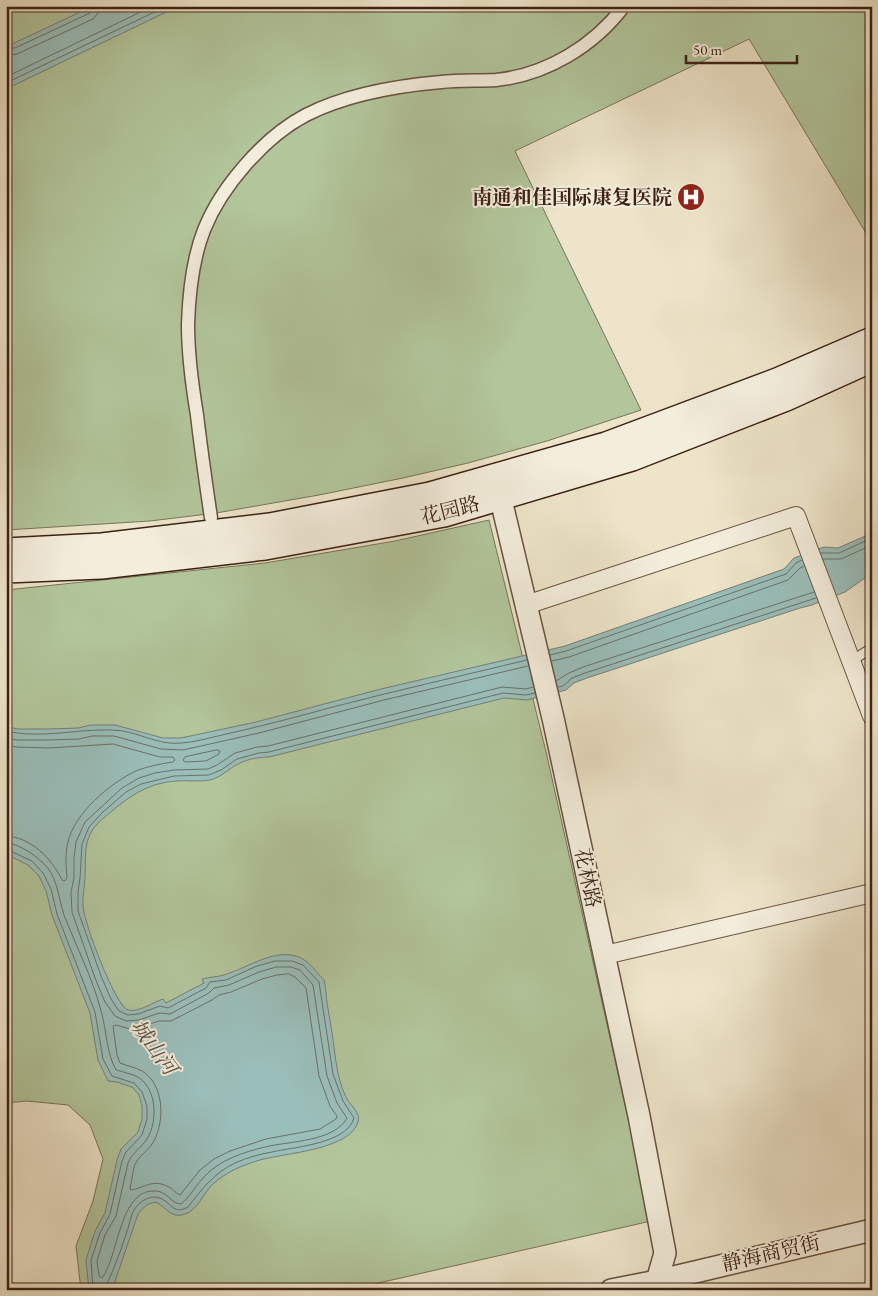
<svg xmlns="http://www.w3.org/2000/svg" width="878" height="1296" viewBox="0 0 878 1296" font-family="'EB Garamond','Noto Serif SC',serif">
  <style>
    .green { fill: #b2c59b; stroke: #787358 }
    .water { fill: #9abeba; stroke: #757f78 }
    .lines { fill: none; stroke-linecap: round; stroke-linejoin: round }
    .shore { stroke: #6c7067; stroke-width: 1 }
    .service-casing { stroke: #695241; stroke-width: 11 }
    .pedestrian-casing { stroke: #695241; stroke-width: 15 }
    .minor-casing { stroke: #695241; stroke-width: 20 }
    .tertiary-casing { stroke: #695241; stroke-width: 24 }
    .secondary-casing { stroke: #3d2114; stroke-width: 28 }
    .service { stroke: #f3eddc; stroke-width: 9 }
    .pedestrian { stroke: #f3eddc; stroke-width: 12 }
    .minor { stroke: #f3eddc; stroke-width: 18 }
    .tertiary { stroke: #f3eddc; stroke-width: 21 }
    .secondary { stroke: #f3eddc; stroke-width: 25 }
    .labels { text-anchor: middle; stroke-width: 4; stroke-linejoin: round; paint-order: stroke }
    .poi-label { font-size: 20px; font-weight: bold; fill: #3d2114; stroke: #f3eddc; text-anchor: end }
    .street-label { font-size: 20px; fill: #3d2114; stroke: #f3eddc }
    .water-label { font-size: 21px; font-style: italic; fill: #595046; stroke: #f3eddc }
  </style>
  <rect width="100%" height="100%" fill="#ede4c9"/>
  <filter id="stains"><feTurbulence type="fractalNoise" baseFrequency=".004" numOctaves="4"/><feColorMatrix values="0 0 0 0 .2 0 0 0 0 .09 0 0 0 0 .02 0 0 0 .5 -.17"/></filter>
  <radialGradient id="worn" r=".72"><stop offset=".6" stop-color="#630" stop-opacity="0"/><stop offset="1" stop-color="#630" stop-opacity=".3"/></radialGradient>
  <g class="green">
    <path d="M6,6H872V243L749,39L515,151L641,410L547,441L468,463L403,478L319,495L216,513L150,521L6,530Z"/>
    <path d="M489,520L547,756L651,1221L348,1290H81L76,1246L93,1201L103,1159L90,1125L68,1105L27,1101L6,1103V590L265,563L395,541Z"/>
  </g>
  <g class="water">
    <path d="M93,6H179L6,89V33L12,44Z"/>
    <path d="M872,533V573L845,592L812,605L800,608L587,678L574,683L566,690L527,700L504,698L269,757C260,757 248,759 240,763C229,768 222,777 210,780C199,782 187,780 176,781C150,783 132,794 112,811C106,816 98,822 93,829C83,844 86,860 85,877C85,887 82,896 83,907C84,922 115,1006 128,1010C138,1013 154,1002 163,999L166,1003L204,983L202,979C209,977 217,977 224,975C248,968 281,943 306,961C311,965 315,970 319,975C321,977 323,978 324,980C326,987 326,996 327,1003C330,1020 333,1038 335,1055C337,1070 340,1086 347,1099C351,1106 361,1113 358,1122C350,1150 284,1153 260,1160C243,1165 226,1172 213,1184C204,1192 198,1210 185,1214C163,1223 162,1184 138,1214L112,1290H89L86,1260L95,1231L105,1213L117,1160L121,1149L138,1132L142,1119V1106L139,1095L132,1087L117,1082L108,1081L98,1060L90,1013L52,915L46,891L39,876L28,865L6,854V726L17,729H48L78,728L91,725H115L163,738H181L256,722L381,689L565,646L784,569L794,558L824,547L838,548Z"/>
  </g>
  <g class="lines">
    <g class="shore">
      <path d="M6,44L10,48H15L90,13L93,6"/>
      <path d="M6,54L11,55L17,54L93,19L98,13L99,6"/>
      <path d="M6,77L153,6"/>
      <path d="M6,83L167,6"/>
      <path d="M821,553H839L872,538"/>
      <path d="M823,559H841L872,545"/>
      <path d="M550,655L566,651L786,574L796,563L802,560"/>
      <path d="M552,661L569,657L788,580L800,568L804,566"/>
      <path d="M556,681L569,673L583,667L814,592"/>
      <path d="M558,687L563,686L572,678L585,673L816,598"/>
      <path d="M6,731C41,739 76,729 112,730C136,730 157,746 182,743C195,742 209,738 222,735C258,727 293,718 329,708C394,691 461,676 527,660"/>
      <path d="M6,738L17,740H49L79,739L92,736H114L161,749L183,750L259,733L384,700L528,666"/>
      <path d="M6,745L16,747L49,748L113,744L160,757H173L175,760L173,762C161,764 148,766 136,771C110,783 74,814 68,842C65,854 66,866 67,877L65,881L62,880C52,859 31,837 6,836"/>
      <path d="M217,750L220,751L219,754L206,761L185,762L183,760L185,757Z"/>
      <path d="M6,843C21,844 38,857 48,868C58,882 59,900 64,915C76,946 93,979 101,1011C107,1031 106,1052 116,1070C123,1072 132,1074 138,1077C157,1089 158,1121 147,1139C141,1148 132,1153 128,1163L116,1216L105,1235L97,1261L99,1276L102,1278C118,1258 119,1194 151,1191C168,1189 170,1204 181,1204C190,1197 196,1185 204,1177C219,1160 244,1152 265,1147C289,1141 334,1142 347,1118L337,1103L327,1076L313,985L300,970L291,967H276L259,972L229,985L214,988L209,993L170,1014L159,1013L139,1020L126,1021L115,1016L105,1002L95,978L72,912L71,892L74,878V858L76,842L85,822L122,788L139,778L155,773L174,770L208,769L217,765L235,753L257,747L268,746L502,687L526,689L533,687"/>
      <path d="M6,849L32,861L43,873L51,889L57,914L95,1012L103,1059L112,1076L134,1083L142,1092L147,1106V1119L142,1135L126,1152L122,1161L110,1214L100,1233L91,1260L93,1290"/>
      <path d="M289,974L295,977L306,988L319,1076L330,1106L337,1116L336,1119L320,1129L266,1139L230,1151L214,1159L200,1170L180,1195C175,1193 172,1188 167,1186C152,1179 144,1188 131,1190L130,1187C133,1179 132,1168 137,1161C141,1154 150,1149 154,1141C165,1120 164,1084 142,1071C135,1067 127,1066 120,1063L117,1055L113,1026L116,1025L130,1029L141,1027L159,1021H171L212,1000L219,995L231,992L262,979L277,975Z"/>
      <path d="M107,1290V1284C114,1268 121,1251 126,1234C129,1227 130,1218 133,1212C138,1202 151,1193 162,1199C172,1204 174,1215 188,1207C202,1189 214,1173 235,1163C246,1158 260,1154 272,1152C293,1147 347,1144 354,1118L343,1101L333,1074L319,982L303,965L292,961H275L257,966L226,980L210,982L206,988L168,1008L160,1006L138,1014L128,1015L119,1011L111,999L101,976L78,911V892L80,878L82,844L89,827L103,812L126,792L141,784L174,776L209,775L221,770L237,759L259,753L269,752L503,693L526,695L535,693"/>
    </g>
    <g class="service-casing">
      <path id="service" d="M851,661L872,648"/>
    </g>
    <g class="pedestrian-casing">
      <path id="pedestrian" d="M211,518C206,484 201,450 197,415C192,385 188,355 188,324C189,294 193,258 204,230C221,187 264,137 306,115C347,94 395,86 441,82C459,80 478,81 496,80C546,75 594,46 624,6"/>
    </g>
    <g class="minor-casing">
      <g id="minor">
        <path d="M526,605L796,516L872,716"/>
        <path d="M605,955L872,893"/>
      </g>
    </g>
    <g class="tertiary-casing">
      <g id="tertiary">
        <path d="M497,483L553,718L639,1116L665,1253L657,1281"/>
        <path d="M611,1290L657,1281L872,1230"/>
      </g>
    </g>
    <g class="secondary-casing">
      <g id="secondary">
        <path d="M6,551L102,546L270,526L430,495L606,445L777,381L872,340"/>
        <path d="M6,570L101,566L265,547L444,514L632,458L786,398L872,359"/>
      </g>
    </g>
    <use href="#service" class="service"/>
    <use href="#pedestrian" class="pedestrian"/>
    <use href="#minor" class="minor"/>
    <use href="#tertiary" class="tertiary"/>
    <use href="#secondary" class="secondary"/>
  </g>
  <defs>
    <g id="hospital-disc" transform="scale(1.4375)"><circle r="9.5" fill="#8f2418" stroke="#f3eddc"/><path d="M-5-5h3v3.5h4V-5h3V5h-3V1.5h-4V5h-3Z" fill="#fff"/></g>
  </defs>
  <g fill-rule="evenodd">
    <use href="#hospital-disc" x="691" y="197"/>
  </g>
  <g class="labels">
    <g class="poi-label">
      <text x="672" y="204">南通和佳国际康复医院</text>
    </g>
    <g class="street-label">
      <text transform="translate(450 510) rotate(-14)" y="7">花园路</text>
      <text transform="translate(588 878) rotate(78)" y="7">花林路</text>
      <text transform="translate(771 1253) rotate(-13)" y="7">静海商贸街</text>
    </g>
    <g class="water-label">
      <text transform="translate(154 1047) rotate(54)" y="7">城山河</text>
    </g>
  </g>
  <rect width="878" height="1296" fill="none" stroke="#ede4c9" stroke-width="25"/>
  <rect x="8" y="8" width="863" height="1281" fill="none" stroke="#3d2114" stroke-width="2.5"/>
  <rect x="12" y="12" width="853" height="1271" fill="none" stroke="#3d2114"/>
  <path d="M686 55v8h111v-8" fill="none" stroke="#3d2114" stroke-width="2.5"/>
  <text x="693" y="55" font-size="15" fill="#3d2114" stroke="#f3eddc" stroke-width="4" paint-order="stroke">50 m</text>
  <rect width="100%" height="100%" filter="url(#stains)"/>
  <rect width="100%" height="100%" fill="url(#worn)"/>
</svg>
